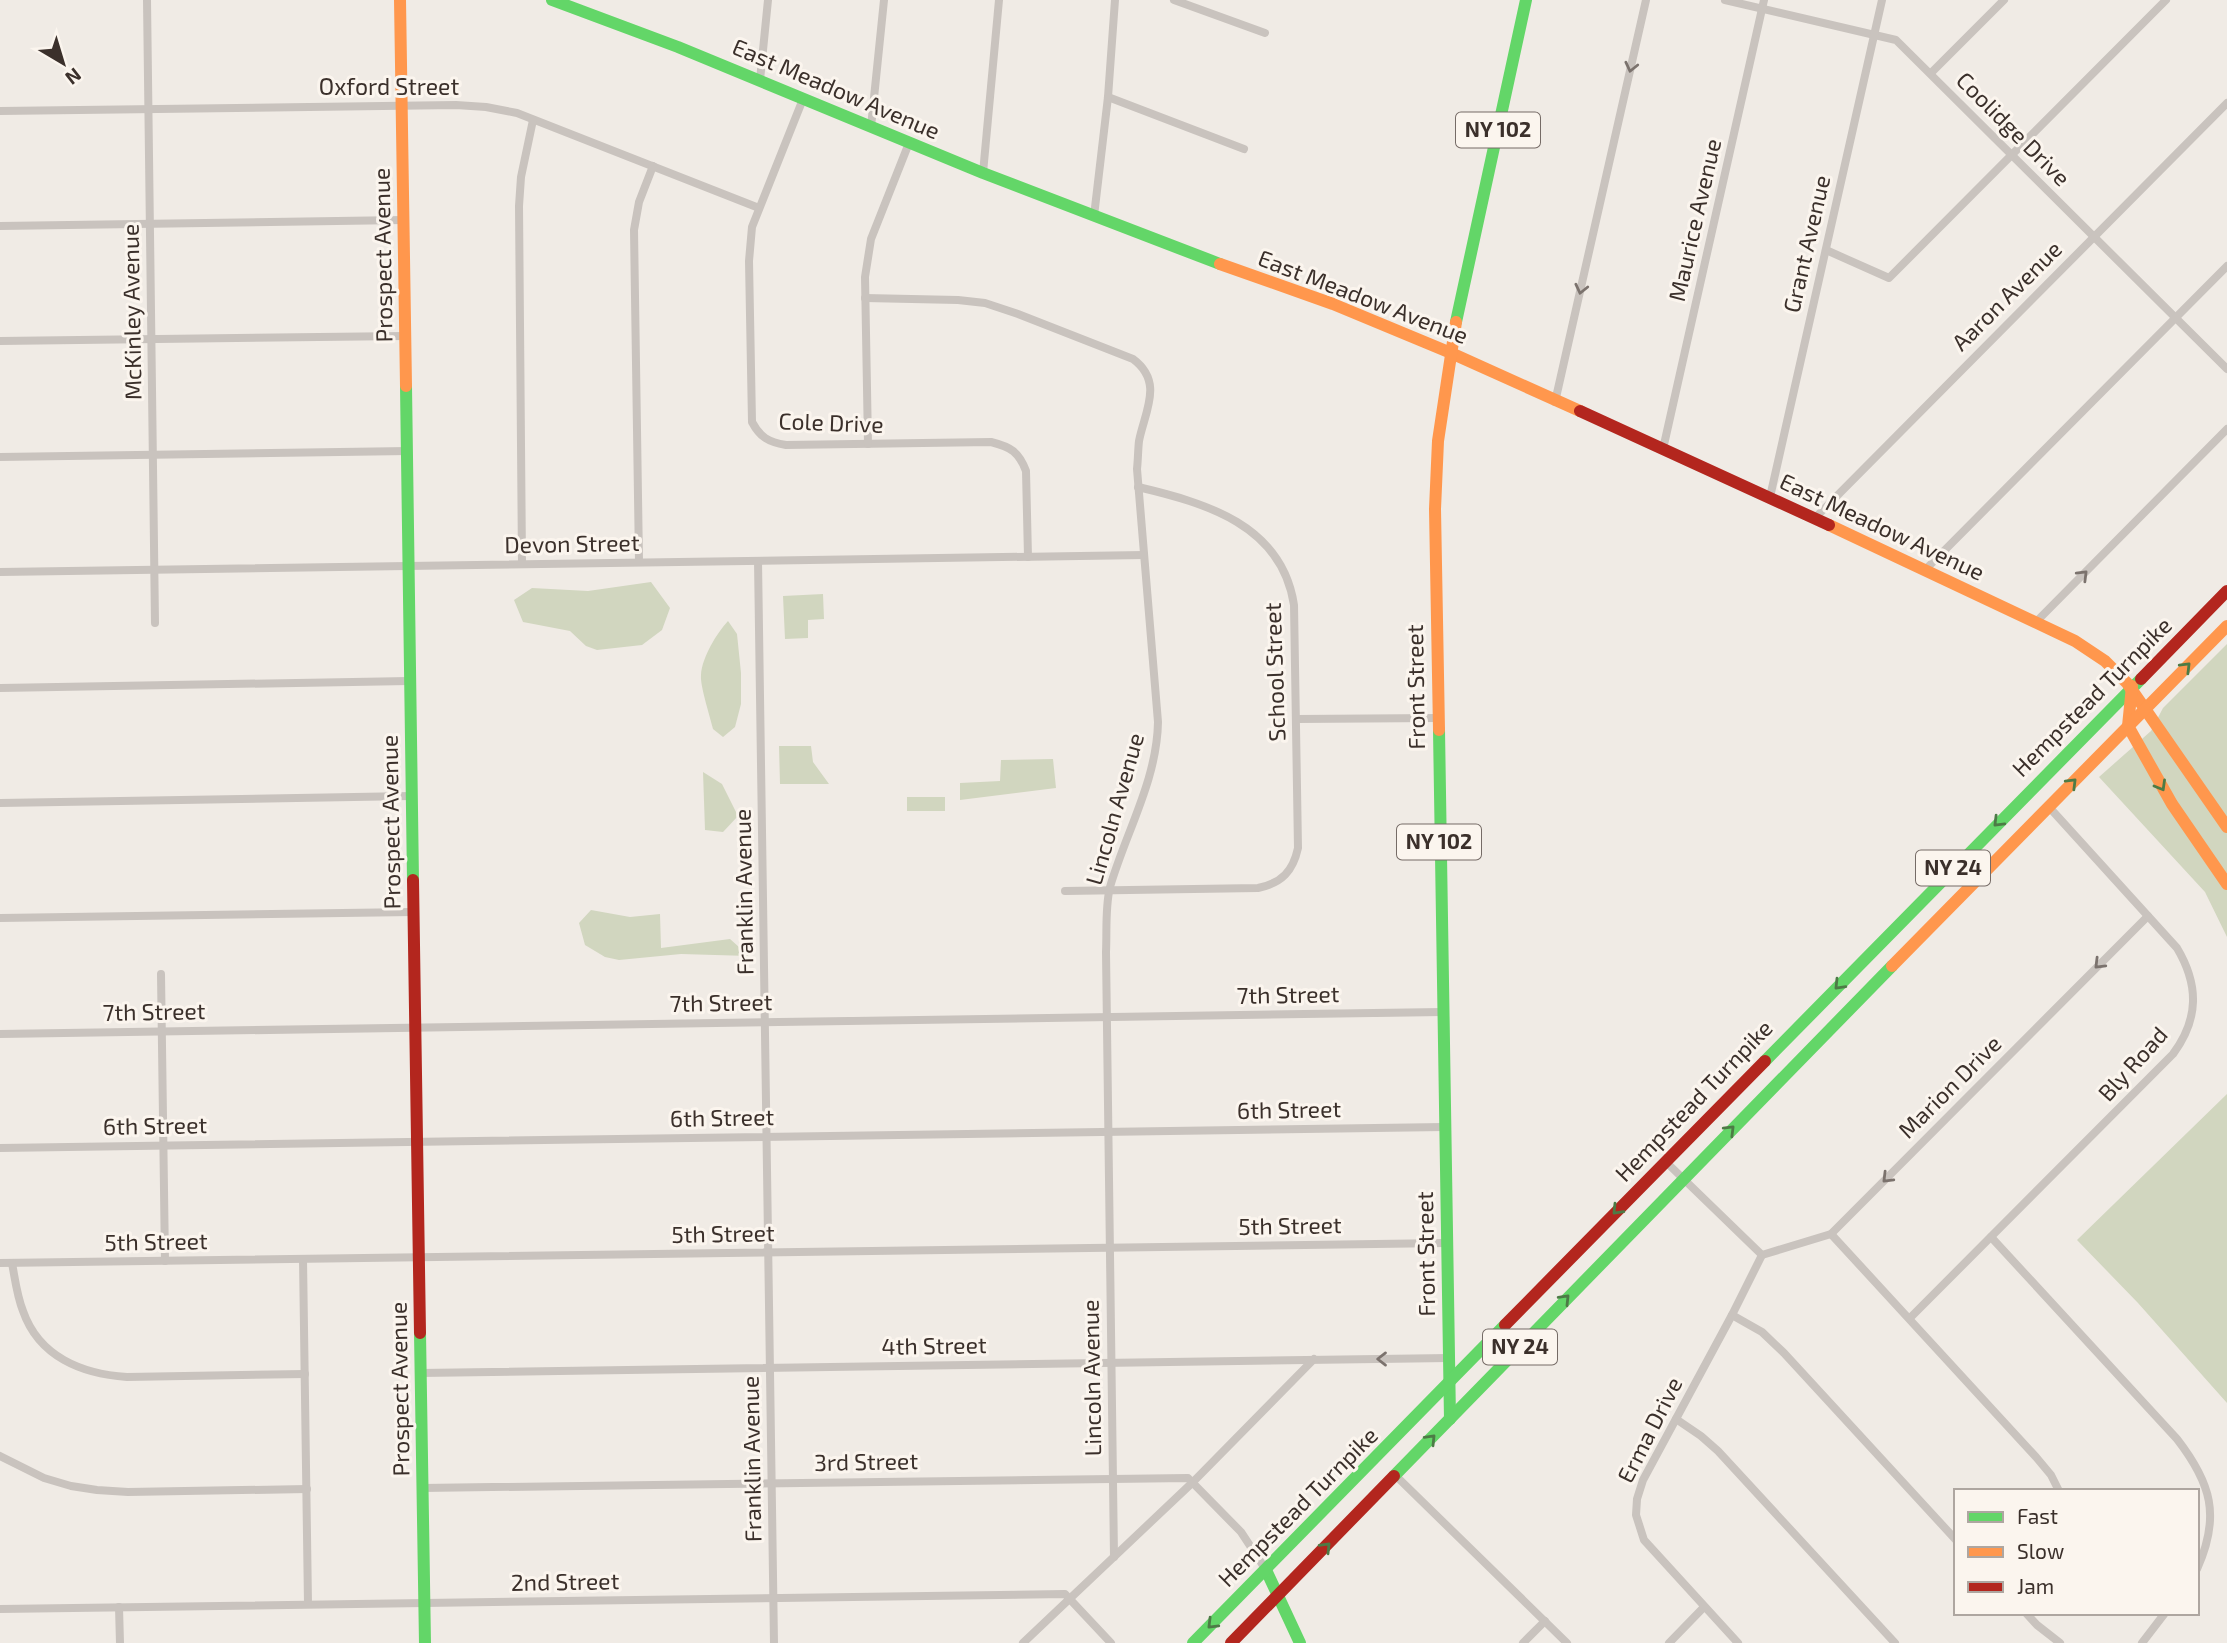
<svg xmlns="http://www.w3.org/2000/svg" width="2227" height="1643" viewBox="0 0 2227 1643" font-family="'Exo 2',sans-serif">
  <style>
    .green { fill: #d1d6bf }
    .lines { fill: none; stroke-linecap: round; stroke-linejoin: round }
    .street { stroke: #c9c3be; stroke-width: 8 }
    .fast { stroke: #63d668; stroke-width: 12 }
    .slow { stroke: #ff974d; stroke-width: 12 }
    .jam { stroke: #b3261e; stroke-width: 12 }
    .oneway { stroke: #7b726d }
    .oneway2 { stroke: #4d7b46 }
    .labels { text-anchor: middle; stroke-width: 6; stroke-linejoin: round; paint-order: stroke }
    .shield { fill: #fbf5ee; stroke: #756b66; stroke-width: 2 }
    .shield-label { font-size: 21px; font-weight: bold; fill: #3b302b }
    .street-label { font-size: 23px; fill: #3b302b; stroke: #fbf5ee }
  </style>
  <rect width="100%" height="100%" fill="#f0ebe5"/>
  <g class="green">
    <path d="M651,582L670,608L662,630L642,645L597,650L586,646L570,631L523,622L514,600L532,588L588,591Z"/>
    <path d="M823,594L824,619L808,620V638L785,639L783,596Z"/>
    <path d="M728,621L737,634L741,673V704L735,727L723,737L713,729C710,716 700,686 701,675C702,657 717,633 728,621Z"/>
    <path d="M2227,644V937L2205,892L2099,777L2151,731L2163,708Z"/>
    <path d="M779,746H811L813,762L829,784H780Z"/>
    <path d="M1053,759L1056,788L960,800V783L1000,781L1001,760Z"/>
    <path d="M703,772L722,784L738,816L723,832L705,830Z"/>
    <rect x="907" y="797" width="38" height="14"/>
    <path d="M591,910L630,917L660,914L661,948L730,939L749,956L681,954L619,960L605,957L585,945L579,923Z"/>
    <path d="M2227,1094V1403L2138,1303L2077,1240Z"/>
  </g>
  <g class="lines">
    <g class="street">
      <path d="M147,0L155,623"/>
      <path d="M1174,0L1265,33"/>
      <path d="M1725,0L1896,40L2227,369"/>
      <path d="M1931,73L2004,0"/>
      <path d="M760,80L768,0"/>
      <path d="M1108,97L1244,149"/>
      <path d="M803,99L752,227L749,261L752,422C760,437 768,442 786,445L991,442C1011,447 1019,452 1026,471L1028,557"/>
      <path d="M0,111L456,105L486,107L517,113L759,208"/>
      <path d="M871,127L884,0"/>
      <path d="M983,173L999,0"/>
      <path d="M1094,216L1108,97L1115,0"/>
      <path d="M0,226L403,220"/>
      <path d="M1826,250L1889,278L2166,0"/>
      <path d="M865,298L958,300L985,303L1018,314L1133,359C1164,382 1145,411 1139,441C1138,450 1138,460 1137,469L1158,722C1157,780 1126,832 1110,887C1105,907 1107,931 1106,952L1114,1557"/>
      <path d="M0,341L405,336"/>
      <path d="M1555,402L1646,0"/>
      <path d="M868,444L865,277L871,239L909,143"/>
      <path d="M1663,449L1764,0"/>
      <path d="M0,457L408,451"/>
      <path d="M1770,497L1882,0"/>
      <path d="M1815,518L2227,103"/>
      <path d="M758,561L774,1643"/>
      <path d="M639,562L634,230L639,202L653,166"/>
      <path d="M522,563L519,206L521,177L533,120"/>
      <path d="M1925,570L2227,266"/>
      <path d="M0,572L1144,555"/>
      <path d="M2035,623L2227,429"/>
      <path d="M0,688L409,681"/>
      <path d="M1297,719L1437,718"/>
      <path d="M0,803L411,796"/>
      <path d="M1065,891L1258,888C1282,883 1293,871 1298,848L1294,605C1282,525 1206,503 1138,487"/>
      <path d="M0,918L413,912"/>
      <path d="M161,974L165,1261"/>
      <path d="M0,1034L1442,1012"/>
      <path d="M0,1148L1444,1127"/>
      <path d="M1665,1161L1762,1255"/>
      <path d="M1831,1234L2036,1457L2051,1475L2059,1491"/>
      <path d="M1991,1237L2177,1439C2211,1483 2221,1516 2197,1569"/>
      <path d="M1762,1255L1831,1234L2148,916"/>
      <path d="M303,1259L308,1604"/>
      <path d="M0,1263L1446,1243"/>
      <path d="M12,1263C15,1279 17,1296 23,1311C39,1357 82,1374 127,1377L305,1374"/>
      <path d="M1732,1315L1762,1332L1784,1353L1956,1540"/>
      <path d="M1910,1318L2173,1054C2199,1019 2199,985 2177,948L2049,807"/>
      <path d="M420,1373L1449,1358"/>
      <path d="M1676,1419L1701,1436L1718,1451L1895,1643"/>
      <path d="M0,1456L44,1478L71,1486L97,1490L128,1492L307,1489"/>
      <path d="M1395,1475L1567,1643"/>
      <path d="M422,1488L1188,1478L1241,1532L1266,1570"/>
      <path d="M119,1607L120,1643"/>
      <path d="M0,1609L1065,1594L1111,1643"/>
      <path d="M2026,1613L2037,1625L2060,1643"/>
      <path d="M1023,1643L1193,1482L1314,1359"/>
      <path d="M1523,1643L1545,1621"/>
      <path d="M1669,1643L1704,1607"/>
      <path d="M1738,1643L1644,1540L1636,1515L1637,1499L1643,1480L1732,1315L1762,1255"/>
      <path d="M2142,1643L2165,1613"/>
    </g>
    <g class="fast">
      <path d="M552,0L678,47L983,173L1220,264"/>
      <path d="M1456,322L1526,0"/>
      <path d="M406,386L413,880"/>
      <path d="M1439,730L1450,1419"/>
      <path d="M1765,1061L2141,679"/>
      <path d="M420,1333L425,1643"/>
      <path d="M1394,1476L1892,966"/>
      <path d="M1266,1570L1300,1643"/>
      <path d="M1193,1643L1505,1325"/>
    </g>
    <g class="slow">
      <path d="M400,0L406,386"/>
      <path d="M1220,264L1333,304L1451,353L1580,411"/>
      <path d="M1829,525L2075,641L2105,661L2127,683L2227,827"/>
      <path d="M2132,686L2128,726L2172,804L2227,884"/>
      <path d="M1439,730L1435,509L1438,441L1456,322"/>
      <path d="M1892,966L2227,626"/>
    </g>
    <g class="jam">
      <path d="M1580,411L1829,525"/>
      <path d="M2141,679L2227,591"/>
      <path d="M413,880L420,1333"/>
      <path d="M1505,1325L1765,1061"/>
      <path d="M1231,1643L1394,1476"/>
    </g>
  </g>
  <defs><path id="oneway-chevron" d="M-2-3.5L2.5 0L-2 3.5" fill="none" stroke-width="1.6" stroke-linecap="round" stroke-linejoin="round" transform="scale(1.75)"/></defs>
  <g class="oneway">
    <use href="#oneway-chevron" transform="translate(1631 67) rotate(103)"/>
    <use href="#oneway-chevron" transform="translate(1581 289) rotate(103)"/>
    <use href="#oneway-chevron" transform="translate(2083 575) rotate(-45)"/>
    <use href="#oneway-chevron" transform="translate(2099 964) rotate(135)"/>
    <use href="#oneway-chevron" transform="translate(1887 1178) rotate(135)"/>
    <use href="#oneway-chevron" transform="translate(1382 1359) rotate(180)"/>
  </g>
  <g class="oneway2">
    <use href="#oneway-chevron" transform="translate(2186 667) rotate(-45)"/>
    <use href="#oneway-chevron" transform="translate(2072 783) rotate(-45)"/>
    <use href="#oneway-chevron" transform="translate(2161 786) rotate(60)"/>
    <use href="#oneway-chevron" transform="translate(1998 822) rotate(135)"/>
    <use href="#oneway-chevron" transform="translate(1839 985) rotate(134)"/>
    <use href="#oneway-chevron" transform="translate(1730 1130) rotate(-45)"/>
    <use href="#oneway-chevron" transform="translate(1617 1210) rotate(134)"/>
    <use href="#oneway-chevron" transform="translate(1565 1299) rotate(-46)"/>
    <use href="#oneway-chevron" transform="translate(1431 1439) rotate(-46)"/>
    <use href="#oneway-chevron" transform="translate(1326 1547) rotate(-46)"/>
    <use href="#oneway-chevron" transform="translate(1212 1624) rotate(135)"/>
  </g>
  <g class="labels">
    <g class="shield">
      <rect x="1456" y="112.5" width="84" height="35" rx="5"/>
      <rect x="1397" y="824.5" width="84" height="35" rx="5"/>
      <rect x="1916" y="850.5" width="74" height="35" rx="5"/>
      <rect x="1483" y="1329.5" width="74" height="35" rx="5"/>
    </g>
    <g class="shield-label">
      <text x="1498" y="137">NY 102</text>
      <text x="1439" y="849">NY 102</text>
      <text x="1953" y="875">NY 24</text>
      <text x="1520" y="1354">NY 24</text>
    </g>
    <g class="street-label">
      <text x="389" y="95">Oxford Street</text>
      <text transform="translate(836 89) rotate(23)" y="8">East Meadow Avenue</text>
      <text transform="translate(2013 129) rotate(45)" y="8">Coolidge Drive</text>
      <text transform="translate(1695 220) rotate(-77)" y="8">Maurice Avenue</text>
      <text transform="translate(1807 244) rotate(-77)" y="8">Grant Avenue</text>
      <text transform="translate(383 255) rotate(-91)" y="8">Prospect Avenue</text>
      <text transform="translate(2007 296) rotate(-45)" y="8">Aaron Avenue</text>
      <text transform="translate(1363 297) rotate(21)" y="8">East Meadow Avenue</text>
      <text transform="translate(132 312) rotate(-91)" y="8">McKinley Avenue</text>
      <text transform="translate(831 423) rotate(2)" y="8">Cole Drive</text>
      <text transform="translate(1882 527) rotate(25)" y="8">East Meadow Avenue</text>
      <text transform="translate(572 544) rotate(-1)" y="8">Devon Street</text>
      <text transform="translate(1275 672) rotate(-92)" y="8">School Street</text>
      <text transform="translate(1416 687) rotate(-91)" y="8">Front Street</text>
      <text transform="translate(2092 697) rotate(-45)" y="8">Hempstead Turnpike</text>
      <text transform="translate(1115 809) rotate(-74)" y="8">Lincoln Avenue</text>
      <text transform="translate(391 822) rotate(-91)" y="8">Prospect Avenue</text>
      <text transform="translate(744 892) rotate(-91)" y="8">Franklin Avenue</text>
      <text transform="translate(1288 995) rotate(-1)" y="8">7th Street</text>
      <text transform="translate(721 1003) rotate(-1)" y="8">7th Street</text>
      <text transform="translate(154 1012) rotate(-1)" y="8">7th Street</text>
      <text transform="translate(2133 1064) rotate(-48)" y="8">Bly Road</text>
      <text transform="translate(1950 1087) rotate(-45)" y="8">Marion Drive</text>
      <text transform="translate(1694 1101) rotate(-46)" y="8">Hempstead Turnpike</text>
      <text transform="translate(1289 1110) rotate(-1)" y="8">6th Street</text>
      <text transform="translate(722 1118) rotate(-1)" y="8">6th Street</text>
      <text transform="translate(155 1126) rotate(-1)" y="8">6th Street</text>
      <text transform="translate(1290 1226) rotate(-1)" y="8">5th Street</text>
      <text transform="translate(723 1234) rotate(-1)" y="8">5th Street</text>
      <text transform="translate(156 1242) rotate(-1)" y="8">5th Street</text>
      <text transform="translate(1426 1254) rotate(-91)" y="8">Front Street</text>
      <text transform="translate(934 1346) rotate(-1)" y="8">4th Street</text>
      <text transform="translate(1092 1378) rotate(-91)" y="8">Lincoln Avenue</text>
      <text transform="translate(400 1389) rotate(-91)" y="8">Prospect Avenue</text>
      <text transform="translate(1650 1430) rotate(-63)" y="8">Erma Drive</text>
      <text transform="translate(752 1459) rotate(-91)" y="8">Franklin Avenue</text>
      <text transform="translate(866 1462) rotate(-1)" y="8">3rd Street</text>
      <text transform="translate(1298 1507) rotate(-45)" y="8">Hempstead Turnpike</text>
      <text transform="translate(565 1582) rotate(-1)" y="8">2nd Street</text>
    </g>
  </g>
  <rect x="1954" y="1489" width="245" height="126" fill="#fbf5ee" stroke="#aea6a0" stroke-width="2"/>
  <rect x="1968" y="1512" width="35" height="10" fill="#63d668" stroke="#aea6a0" stroke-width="2"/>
  <text x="2017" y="1524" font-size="21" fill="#3b302b">Fast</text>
  <rect x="1968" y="1547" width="35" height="10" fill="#ff974d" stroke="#aea6a0" stroke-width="2"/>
  <text x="2017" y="1559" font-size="21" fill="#3b302b">Slow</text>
  <rect x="1968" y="1582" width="35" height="10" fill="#b3261e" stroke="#aea6a0" stroke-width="2"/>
  <text x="2017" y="1594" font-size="21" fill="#3b302b">Jam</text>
  <g transform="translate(63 63) rotate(142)" stroke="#fbf5ee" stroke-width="5" paint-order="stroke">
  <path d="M0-5L12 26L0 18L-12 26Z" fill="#3b302b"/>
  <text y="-10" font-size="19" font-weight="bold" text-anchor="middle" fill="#3b302b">N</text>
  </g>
</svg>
